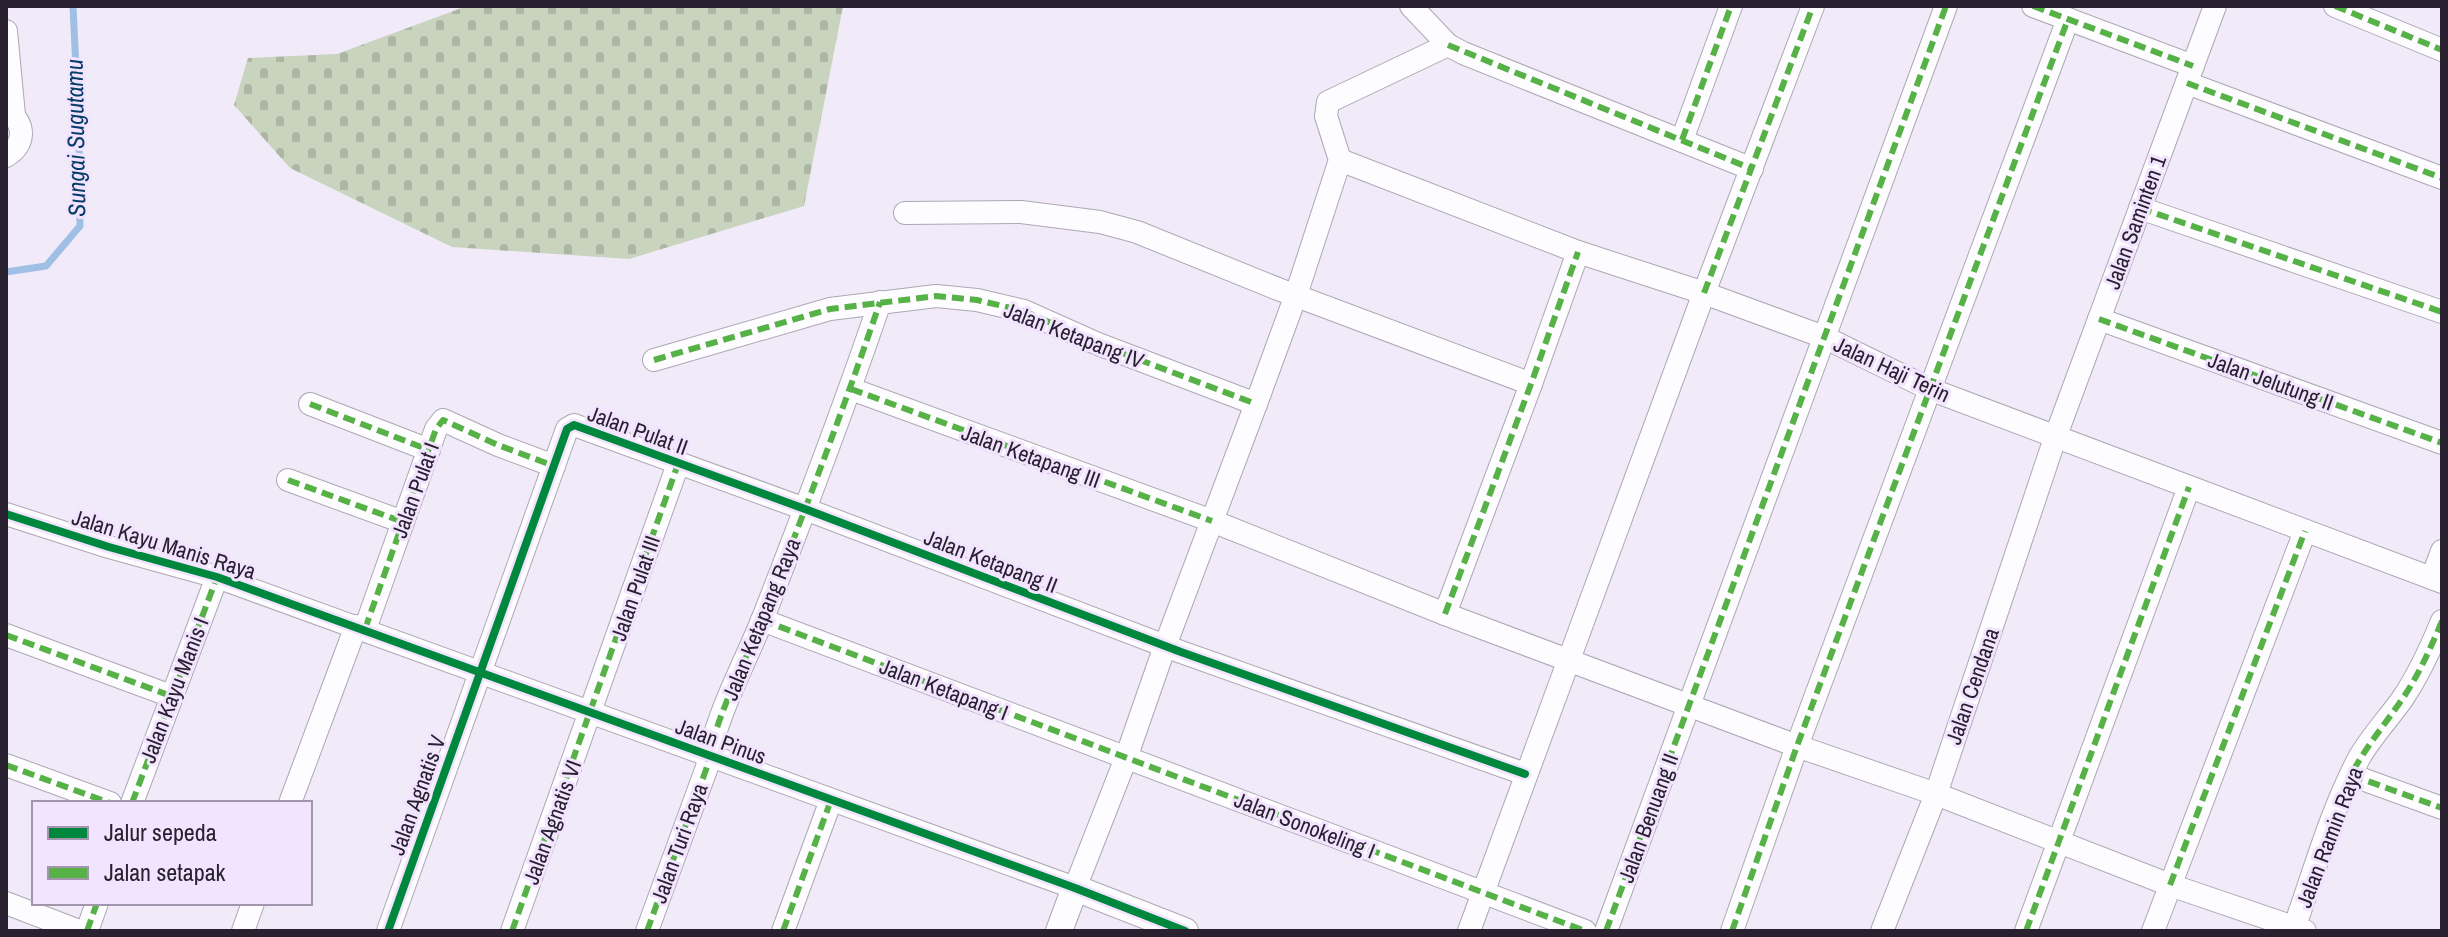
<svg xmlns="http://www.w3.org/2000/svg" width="2448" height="937" viewBox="0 0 2448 937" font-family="'Archivo Narrow',sans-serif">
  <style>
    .cemetery { fill: url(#cemetery-stones) }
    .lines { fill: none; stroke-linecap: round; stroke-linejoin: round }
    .stream { stroke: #a0bfe5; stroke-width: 7 }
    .minor-casing { stroke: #aea7b5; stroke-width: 24 }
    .tertiary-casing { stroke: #aea7b5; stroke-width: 28 }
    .minor { stroke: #fdfcfe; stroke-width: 22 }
    .tertiary { stroke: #fdfcfe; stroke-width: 26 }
    .quiet { stroke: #56b146; stroke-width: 6; stroke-dasharray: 12 6; stroke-linecap: butt }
    .cycleway-casing { stroke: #f2e4fe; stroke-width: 13 }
    .cycleway { stroke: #00873e; stroke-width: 8 }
    .labels { text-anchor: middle; stroke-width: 6; stroke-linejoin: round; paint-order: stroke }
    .street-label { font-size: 22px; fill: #292030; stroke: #f2e4fe }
    .water-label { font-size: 24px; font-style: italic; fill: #073c68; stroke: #f2e4fe }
  </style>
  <defs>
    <pattern id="cemetery-stones" width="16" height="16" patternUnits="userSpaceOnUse" patternTransform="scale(2)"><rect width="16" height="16" fill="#c8d4bd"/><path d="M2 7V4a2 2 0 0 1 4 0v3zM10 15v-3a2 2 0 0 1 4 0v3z" fill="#acb6a3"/></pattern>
  </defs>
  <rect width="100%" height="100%" fill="#f1eaf8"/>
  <path class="cemetery" d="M467,6H843L804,206L629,259L452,247L290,168L234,105L248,58L337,54Z"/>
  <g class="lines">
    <path class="stream" d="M6,272L46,266L80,226L79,132L73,6"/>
    <g class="minor-casing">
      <g id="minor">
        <path d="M1411,6L1448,45L1463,53L1752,169"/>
        <path d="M2033,6L2193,66"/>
        <path d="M2335,6L2442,50"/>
        <path d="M6,31L14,115"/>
        <path d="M2187,83L2442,178"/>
        <path d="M6,110C26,122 26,145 6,156"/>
        <path d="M1682,140L1731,6"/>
        <path d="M1340,160L1578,252L1704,293L1824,337L1932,390L2442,582"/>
        <path d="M2140,208L2442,312"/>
        <path d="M905,213L1021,212L1100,222L1137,232L1278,289L1531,384"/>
        <path d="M2099,319L2442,443"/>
        <path d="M654,360L830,309L936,296L977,300L1024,311L1098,344L1256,404"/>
        <path d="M851,389L1212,521L1445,614L1797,746L1936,794L2170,885L2305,931"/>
        <path d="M310,404L429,450"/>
        <path d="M288,480L403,522"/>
        <path d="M6,514L109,547L217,577L1075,888L1126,758L1165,646L1256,404L1296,295L1340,160L1326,116L1328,102L1448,45"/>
        <path d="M2432,578L2442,551"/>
        <path d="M1445,614L1531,384L1578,252"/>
        <path d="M762,620L1585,931"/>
        <path d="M365,629L436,429L443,420L498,445L554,466"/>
        <path d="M6,635L171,696"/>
        <path d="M6,765L110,803"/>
        <path d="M2351,775L2442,808"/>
        <path d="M132,803L217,577"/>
        <path d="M290,803L356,626"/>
        <path d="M6,903L79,931"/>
        <path d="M87,931L97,903"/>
        <path d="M243,931L253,903"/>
        <path d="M388,931L567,429L574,425L805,509L1181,652L1525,774"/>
        <path d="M512,931L678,464"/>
        <path d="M647,931L707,767C715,717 744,665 763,618C804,513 844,408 880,302"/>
        <path d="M783,931L831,800"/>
        <path d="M1469,931L1704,293L1813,6"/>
        <path d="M1606,931L1946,6"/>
        <path d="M1732,931L1797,746L2068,19"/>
        <path d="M1882,931L1936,794L2055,438L2215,6"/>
        <path d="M2026,931L2189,487"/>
        <path d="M2153,931L2305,531"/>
        <path d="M2293,931C2314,873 2330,813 2359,758C2371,737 2389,718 2403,698C2419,674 2431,648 2442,621"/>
      </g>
    </g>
    <g class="tertiary-casing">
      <path id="tertiary" d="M1059,931L1075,888L1185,931"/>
    </g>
    <use href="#minor" class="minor"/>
    <use href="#tertiary" class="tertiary"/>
    <g class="quiet">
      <path d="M2033,6L2193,66"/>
      <path d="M2335,6L2442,50"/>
      <path d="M1448,45L1752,169"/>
      <path d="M2187,83L2442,178"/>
      <path d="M1682,140L1731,6"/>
      <path d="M2140,208L2442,312"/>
      <path d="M1704,293L1813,6"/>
      <path d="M2099,319L2442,443"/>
      <path d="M654,360L830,309L936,296L977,300L1024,311L1098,344L1256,404"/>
      <path d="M851,389L1212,521"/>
      <path d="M310,404L429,450"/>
      <path d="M288,480L403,522"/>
      <path d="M1445,614L1531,384L1578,252"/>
      <path d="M762,620L1585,931"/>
      <path d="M2442,621C2431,647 2420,672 2405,695C2387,722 2366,746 2351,775L2442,808"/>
      <path d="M365,629L436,429L443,420L498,445L554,466"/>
      <path d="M6,635L171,696"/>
      <path d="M6,765L110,803"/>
      <path d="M132,803L217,577"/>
      <path d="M2170,885L2305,531"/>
      <path d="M87,931L97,903"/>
      <path d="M512,931L678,464"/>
      <path d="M647,931L707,767C715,717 744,665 763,618C804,513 844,408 880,302"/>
      <path d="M783,931L831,800"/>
      <path d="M1606,931L1946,6"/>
      <path d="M1732,931L1797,746L2068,19"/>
      <path d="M2026,931L2189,487"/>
    </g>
    <g class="cycleway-casing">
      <g id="cycleway">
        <path d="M6,514L109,547L217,577L1075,888L1185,931"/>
        <path d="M388,931L567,429L574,425L805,509L1181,652L1525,774"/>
      </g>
    </g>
    <use href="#cycleway" class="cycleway"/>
  </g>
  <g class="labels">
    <g class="street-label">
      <text transform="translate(2135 222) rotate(-70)" y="8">Jalan Saminten 1</text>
      <text transform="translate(1074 335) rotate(21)" y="8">Jalan Ketapang IV</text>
      <text transform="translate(1892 369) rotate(25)" y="8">Jalan Haji Terin</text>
      <text transform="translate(2271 381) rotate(20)" y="8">Jalan Jelutung II</text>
      <text transform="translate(638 430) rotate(20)" y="8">Jalan Pulat II</text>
      <text transform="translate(1031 456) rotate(20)" y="8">Jalan Ketapang III</text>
      <text transform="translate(415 490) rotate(-70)" y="8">Jalan Pulat I</text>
      <text transform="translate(164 544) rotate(17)" y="8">Jalan Kayu Manis Raya</text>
      <text transform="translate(991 561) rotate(21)" y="8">Jalan Ketapang II</text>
      <text transform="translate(635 588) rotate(-71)" y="8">Jalan Pulat III</text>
      <text transform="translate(761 619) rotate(-68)" y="8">Jalan Ketapang Raya</text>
      <text transform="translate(1972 686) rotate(-71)" y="8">Jalan Cendana</text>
      <text transform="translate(944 689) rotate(21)" y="8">Jalan Ketapang I</text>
      <text transform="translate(174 690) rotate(-69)" y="8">Jalan Kayu Manis I</text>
      <text transform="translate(721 741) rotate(20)" y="8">Jalan Pinus</text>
      <text transform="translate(417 795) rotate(-70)" y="8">Jalan Agnatis V</text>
      <text transform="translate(1648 818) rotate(-70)" y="8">Jalan Benuang II</text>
      <text transform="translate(552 822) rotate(-70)" y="8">Jalan Agnatis VI</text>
      <text transform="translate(1305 825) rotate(21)" y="8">Jalan Sonokeling I</text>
      <text transform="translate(2329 837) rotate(-69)" y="8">Jalan Ramin Raya</text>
      <text transform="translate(679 843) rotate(-70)" y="8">Jalan Turi Raya</text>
    </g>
    <g class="water-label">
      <text transform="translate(76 138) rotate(-91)" y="8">Sungai Sugutamu</text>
    </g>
  </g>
  <rect width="2448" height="937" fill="none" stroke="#292030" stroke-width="16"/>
  <rect x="32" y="801" width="280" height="104" fill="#f2e4fe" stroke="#a296ac" stroke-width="2"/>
  <rect x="48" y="827" width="40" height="12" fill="#00873e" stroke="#a296ac" stroke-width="2"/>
  <text x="104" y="841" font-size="24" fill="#292030">Jalur sepeda</text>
  <rect x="48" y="867" width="40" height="12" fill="#56b146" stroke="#a296ac" stroke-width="2"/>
  <text x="104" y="881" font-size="24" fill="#292030">Jalan setapak</text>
</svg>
